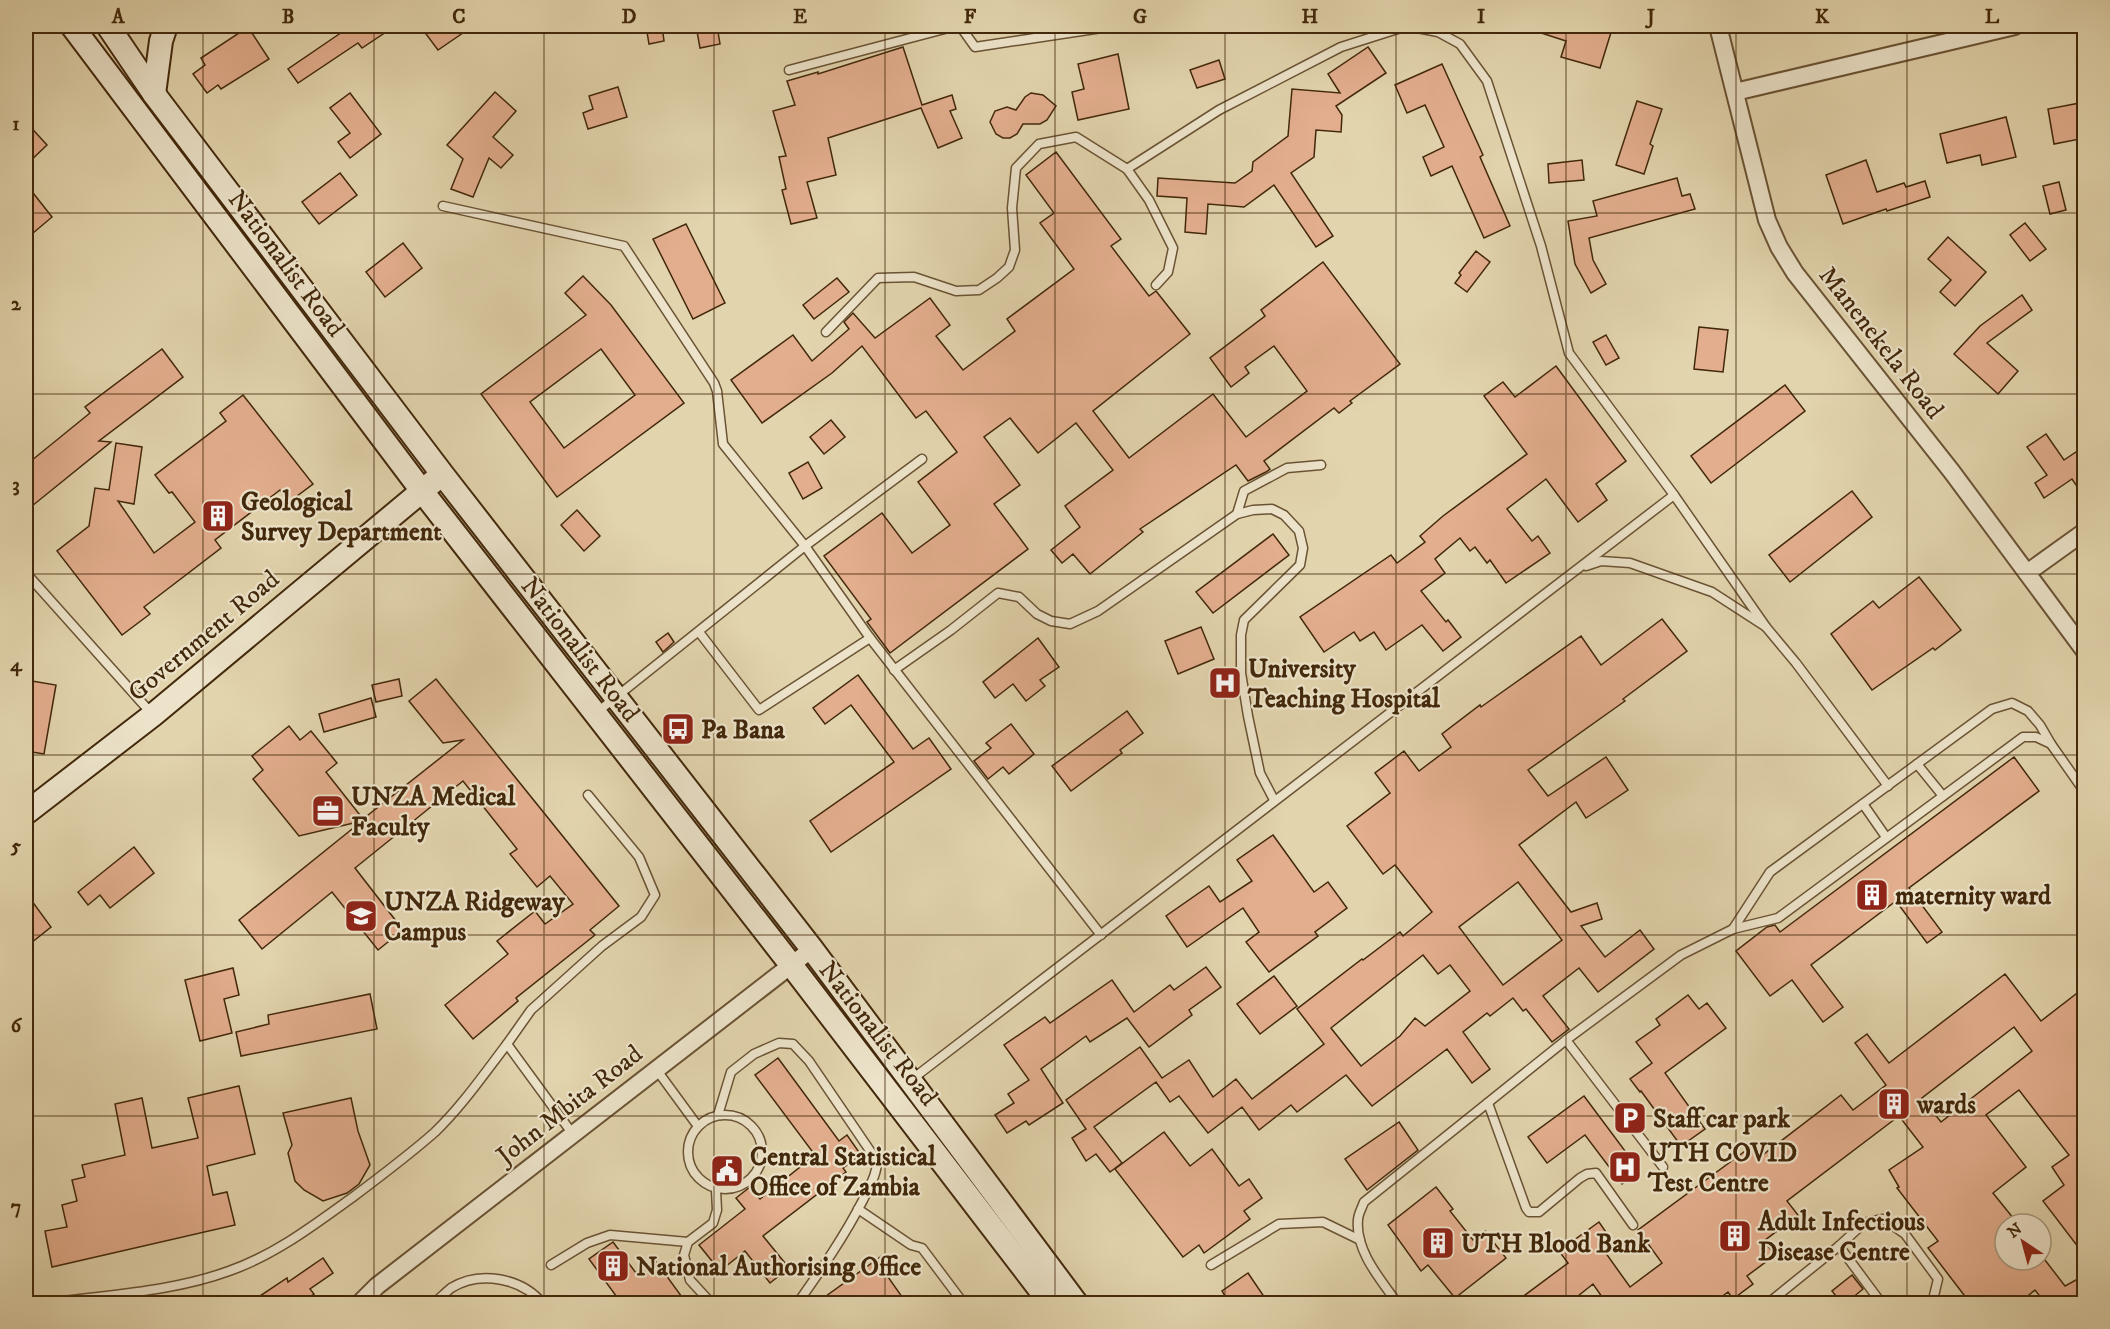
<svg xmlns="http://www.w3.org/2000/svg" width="2110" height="1329" viewBox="0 0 2110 1329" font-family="'IM FELL DW Pica',serif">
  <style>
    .building { fill: #e3ae8e; stroke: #42280b; stroke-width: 1.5; fill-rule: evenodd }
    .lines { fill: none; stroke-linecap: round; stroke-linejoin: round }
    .lane-casing { stroke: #6a5334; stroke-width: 11 }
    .street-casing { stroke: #6a5334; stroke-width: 20 }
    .secondary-casing { stroke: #42280b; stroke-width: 26 }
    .lane { stroke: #ece3ca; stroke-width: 8 }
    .street { stroke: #ece3ca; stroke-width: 16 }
    .secondary { stroke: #ece3ca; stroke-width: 22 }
    .grid { fill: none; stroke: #42280b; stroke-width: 1.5; stroke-opacity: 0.55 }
    .labels { text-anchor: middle; stroke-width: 4.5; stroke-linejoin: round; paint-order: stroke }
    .street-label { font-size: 26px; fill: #42280b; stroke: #ece3ca }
    .poi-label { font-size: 26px; font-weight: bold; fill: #42280b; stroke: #ece3ca; text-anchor: start }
    .neatline { fill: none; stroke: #42280b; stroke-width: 2 }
    .grid-label { font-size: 20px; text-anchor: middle; font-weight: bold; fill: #42280b }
  </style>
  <rect width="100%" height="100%" fill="#e2d4ad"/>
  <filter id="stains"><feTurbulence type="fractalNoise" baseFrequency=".00333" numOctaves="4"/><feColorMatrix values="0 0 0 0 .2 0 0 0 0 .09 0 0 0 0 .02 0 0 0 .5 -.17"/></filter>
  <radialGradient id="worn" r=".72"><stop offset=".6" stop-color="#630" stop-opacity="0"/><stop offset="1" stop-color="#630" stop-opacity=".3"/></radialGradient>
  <g class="building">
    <path d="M346,26H395L362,48L358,43L298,83L288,69L348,28Z"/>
    <path d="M420,26H473L438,50Z"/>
    <path d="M646,26H662L664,41L649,44Z"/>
    <path d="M696,26H717L720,44L700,48Z"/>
    <path d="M1530,26H1613L1600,68L1561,57L1566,41L1529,29Z"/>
    <path d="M248,27L269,59L221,89L218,85L207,93L193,74L205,65L201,58Z"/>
    <path d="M903,47L922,105L952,95L956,109L950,111L962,138L938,148L921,108L828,138L836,175L807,182L817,218L791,224L782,190L786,189L779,157L786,156L773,111L795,105L787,81L818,72V74Z"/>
    <path d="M1368,47L1386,73L1336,106L1342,115L1341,132L1316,130L1314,157L1291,173L1333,236L1316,247L1274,185L1244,207L1208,204L1206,234L1185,232L1187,198L1157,196L1158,178L1235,183L1252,171L1253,162L1288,136L1292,89L1340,93L1328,74Z"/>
    <path d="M1118,54L1129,109L1078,120L1072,92L1084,89L1078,64Z"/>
    <path d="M1219,60L1225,79L1197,88L1190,70Z"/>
    <path d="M1442,64L1483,155L1480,157L1510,226L1484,238L1452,166L1431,176L1423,157L1444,147L1425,105L1407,113L1395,85Z"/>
    <path d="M618,87L627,117L588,129L583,113L593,109L589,96Z"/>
    <path d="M495,92L516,111L493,137L513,155L501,168L489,158L473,197L451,189L463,159L447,145Z"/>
    <path d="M350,93L381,134L350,158L338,142L350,133L330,108Z"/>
    <path d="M1031,93L1043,95L1056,106L1047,120L1040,124H1023L1017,134L1010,138H1003L996,134L990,122L995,111L1007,107L1016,110L1025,97Z"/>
    <path d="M1637,101L1662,109L1650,144L1653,146L1644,174L1616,165Z"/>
    <path d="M2085,102V138L2054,144L2048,109Z"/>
    <path d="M2006,117L2016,157L1982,165L1980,155L1947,163L1940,134Z"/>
    <path d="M26,122L47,145L26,165Z"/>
    <path d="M1056,152L1121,239L1111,246L1149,296L1156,291L1190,334L1093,411L1129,458L1213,394L1246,437L1307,391L1274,346L1245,367L1249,373L1231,387L1210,358L1265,316L1261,310L1323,262L1400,364L1350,401L1352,403L1339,413L1334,408L1264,461L1270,469L1266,472L1248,481L1236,465L1140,529L1143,532L1090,574L1073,554L1062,563L1051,550L1080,527L1065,506L1113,470L1076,423L1038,453L1010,418L984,437L1020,485L994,504L1028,549L890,653L867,622L871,619L824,556L882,513L912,553L950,525L918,482L957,452L926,411L916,418L862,346L832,373L762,423L731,380L793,335L812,361L849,329L844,322L853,313L875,338L930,298L950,325L936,336L963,370L1015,331L1007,319L1074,269L1040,223L1054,213L1026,175Z"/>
    <path d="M1582,160L1584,180L1549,183L1548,164Z"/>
    <path d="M1866,160L1877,192L1904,183L1906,187L1925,181L1930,197L1887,211L1886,209L1843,224L1826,175Z"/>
    <path d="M340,173L357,195L319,224L302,202Z"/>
    <path d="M1677,178L1682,196L1690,194L1695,209L1589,238L1593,260L1606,284L1591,293L1575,264L1568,221L1597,216L1593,201Z"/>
    <path d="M2059,182L2066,210L2050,214L2043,186Z"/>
    <path d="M26,184L52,217L26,239Z"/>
    <path d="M2025,223L2046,249L2030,261L2010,235Z"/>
    <path d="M686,224L725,303L693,319L653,239Z"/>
    <path d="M1948,237L1986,272L1955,306L1940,292L1951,280L1928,259Z"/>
    <path d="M403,243L422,268L385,297L366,272Z"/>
    <path d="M1476,251L1490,262L1467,292L1455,283L1461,275L1459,273Z"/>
    <path d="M583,276L611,305L684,403L557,497L481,394L586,315L565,293ZM601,349L635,395L564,448L530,402Z"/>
    <path d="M837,278L849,292L814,319L803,305Z"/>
    <path d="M2022,295L2032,310L1987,343L2018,371L1998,394L1954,354L1980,326Z"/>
    <path d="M1699,327L1728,330L1723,372L1694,369Z"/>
    <path d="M1606,335L1619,358L1606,365L1593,342Z"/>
    <path d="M162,349L183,377L99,441L111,442L32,506L26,497V465L90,413L85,407Z"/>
    <path d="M1556,366L1626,461L1596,484L1607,500L1578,522L1546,479L1507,509L1532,541L1538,536L1550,553L1506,583L1490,560L1487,563L1475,547L1470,551L1460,538L1435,559L1445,573L1421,591L1446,622L1448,620L1461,637L1443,651L1422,625L1386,650L1374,632L1360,641L1354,632L1324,652L1300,617L1391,555L1397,563L1425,542L1420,536L1443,516L1527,454L1484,396L1503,382L1515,397Z"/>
    <path d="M1785,385L1805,411L1711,483L1691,456Z"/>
    <path d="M243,395L313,484L289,502L280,490L215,540L221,548L144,607L150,614L122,635L57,551L89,526L95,488L109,490L116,443L142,447L134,504L118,501L154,553L195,522L172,492L169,493L155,475L226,421L220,413Z"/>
    <path d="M831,420L845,437L824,454L810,437Z"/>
    <path d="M2046,434L2064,460L2085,446V498L2072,479L2044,498L2035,483L2047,475L2027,447Z"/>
    <path d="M808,462L822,488L803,499L789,473Z"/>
    <path d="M1852,491L1872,517L1790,582L1769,555Z"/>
    <path d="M577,510L600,536L584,551L561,525Z"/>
    <path d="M1273,534L1289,555L1213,613L1196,592Z"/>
    <path d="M1919,577L1961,630L1935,650L1933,648L1872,690L1831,634L1873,601L1879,608Z"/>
    <path d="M1662,619L1687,651L1623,699L1625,701L1528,770L1548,796L1606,757L1628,790L1586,818L1576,802L1519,845L1571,912L1597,903L1602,919L1581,926L1605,957L1640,930L1654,949L1598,992L1579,968L1543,996L1569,1029L1552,1042L1526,1009L1523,1011L1513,998L1490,1016L1487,1013L1463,1032L1490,1069L1472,1083L1447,1049L1372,1106L1346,1075L1297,1112L1291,1105L1259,1130L1242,1107L1208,1133L1179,1096L1170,1102L1156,1082L1094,1127L1122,1163L1110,1172L1096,1154L1086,1161L1072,1138L1086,1129L1066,1100L1140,1047L1162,1078L1189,1060L1213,1097L1236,1079L1252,1099L1324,1044L1297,1009L1362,959L1363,960L1400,932L1403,936L1432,912L1395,865L1383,874L1347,826L1390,793L1375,773L1404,751L1419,771L1451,747L1442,734L1480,705L1481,707L1581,636L1601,665ZM1518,882L1562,940L1503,985L1459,927ZM1423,955L1438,974L1450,965L1470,991L1425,1026L1415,1018L1400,1036L1361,1066L1331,1028Z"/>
    <path d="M1201,627L1214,659L1178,674L1165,641Z"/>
    <path d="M668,633L674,642L663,652L656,642Z"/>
    <path d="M1038,638L1059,667L1040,680L1045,686L1026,701L1013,684L995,698L983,682Z"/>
    <path d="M858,675L913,749L929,738L951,769L831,852L810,821L894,762L851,705L825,724L813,708Z"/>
    <path d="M399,679L402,696L376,702L372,685Z"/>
    <path d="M436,679L619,906L590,930L595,935L516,998L518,1001L473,1039L445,1005L508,954L497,941L535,911L545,924L573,904L550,876L537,887L510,854L517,849L463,781L355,868L403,930L378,950L332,892L262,949L239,920L362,821L299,836L253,779L263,770L252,756L289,726L300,740L311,731L337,763L326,772L363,819L463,740L443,743L409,701Z"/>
    <path d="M26,680L56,685L44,754L26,751Z"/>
    <path d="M371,698L376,717L324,732L319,714Z"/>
    <path d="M1127,711L1143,733L1120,750L1122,753L1071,791L1052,766Z"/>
    <path d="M1011,724L1034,754L1009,774L1003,767L988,779L974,761L991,748L986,743Z"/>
    <path d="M2014,757L2039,791L1909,888L1942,932L1927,943L1896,901L1811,965L1843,1007L1823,1022L1792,980L1770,996L1736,951L1767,927L1775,925L1780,932Z"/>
    <path d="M1273,835L1314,892L1328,882L1347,908L1315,932L1318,936L1269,972L1246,942L1259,932L1243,908L1187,947L1166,916L1209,886L1220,902L1252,881L1237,860Z"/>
    <path d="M134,847L154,873L110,908L100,895L88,905L78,892Z"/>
    <path d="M26,893L51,927L26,947Z"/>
    <path d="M1206,967L1221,987L1189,1010L1192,1015L1149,1047L1127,1018L1090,1042L1086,1036L1041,1069L1063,1103L1029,1125L1026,1121L1007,1133L995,1115L1014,1103L1008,1094L1029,1080L1004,1045L1045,1017L1050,1023L1112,980L1134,1012L1170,985L1174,990Z"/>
    <path d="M233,968L239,995L224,999L232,1033L200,1041L185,980Z"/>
    <path d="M2005,974L2041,1021L2085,987V1067L2078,1072L2085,1082V1256L2043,1201L2064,1185L2052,1167L2069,1155L2019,1090L1986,1115L2026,1167L1993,1193L2018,1224H2005V1260H2045L2065,1286L2085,1275V1304H2046L2035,1290L2018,1304H1953L1964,1295L1928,1248L1938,1241L1897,1188L1899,1187L1889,1170L1923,1147L1899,1116L1787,1201L1798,1215L1764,1241L1775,1255L1747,1276L1753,1284L1733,1299L1728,1292L1712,1304H1607L1593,1284L1568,1304H1513L1568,1263L1559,1251L1599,1222L1615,1245L1605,1252L1630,1287L1662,1263L1638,1230L1752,1146L1760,1157L1841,1095L1853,1110L1886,1085L1855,1043L1867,1034L1889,1063ZM2014,1027L2032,1051L1941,1122L1922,1098Z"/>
    <path d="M1274,976L1297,1006L1260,1034L1237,1004Z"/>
    <path d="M370,994L377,1029L241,1056L236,1032L269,1024L268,1015Z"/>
    <path d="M1688,995L1699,1009L1707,1003L1726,1028L1665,1073L1705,1129L1681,1146L1641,1091L1640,1092L1630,1079L1652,1063L1636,1042L1660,1025L1656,1019Z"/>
    <path d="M778,1058L839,1141L847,1135L861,1155L843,1168L846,1172L763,1236L789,1268L770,1283L745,1251L720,1271L699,1245L745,1209L736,1198L750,1187L760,1199L815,1155L755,1075Z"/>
    <path d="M239,1086L255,1154L207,1166L213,1195L227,1192L235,1225L52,1267L45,1231L67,1227L62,1205L77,1201L72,1180L85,1177L82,1165L125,1155L115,1104L142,1098L152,1148L198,1138L188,1098Z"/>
    <path d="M1584,1096L1640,1171L1622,1184L1585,1135L1547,1163L1528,1137Z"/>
    <path d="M351,1098L358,1131L370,1165L359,1184L347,1193L323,1201L304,1190L295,1181L288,1153L292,1145L283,1113Z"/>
    <path d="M1399,1122L1418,1150L1367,1190L1345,1159Z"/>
    <path d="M1164,1132L1190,1166L1212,1149L1239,1186L1249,1179L1262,1198L1244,1211L1250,1219L1204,1253L1199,1245L1183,1257L1115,1169Z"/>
    <path d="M1436,1187L1453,1209L1450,1211L1473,1240L1485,1231L1506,1258L1455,1298L1428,1265L1421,1271L1388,1225Z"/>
    <path d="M613,1242L636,1273L655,1260L687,1304H622L589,1259Z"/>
    <path d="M883,1255L895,1272L888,1277L907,1304H815Z"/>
    <path d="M323,1258L333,1273L310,1289L314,1294L300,1304H248L287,1278L288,1282Z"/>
    <path d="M1248,1273L1269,1304H1230L1222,1291Z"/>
    <path d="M1852,1275L1863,1289L1845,1304H1842L1832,1291Z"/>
  </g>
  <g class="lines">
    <g class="lane-casing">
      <g id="lane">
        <path d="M960,26L975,47L1115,26"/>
        <path d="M789,70L956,26"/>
        <path d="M1127,169L1219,110L1341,47L1407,26L1438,32L1460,44L1487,81L1541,246L1569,353L1674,495L1766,627"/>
        <path d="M443,206L624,246L714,383L717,391L723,444L805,546L870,638L1101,935"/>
        <path d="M826,332L878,278L914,277L956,291L979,290L997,278L1009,267L1015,250L1012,208L1016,168L1039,144L1076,137L1127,169L1149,200L1173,248L1168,272L1156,285"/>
        <path d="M1237,514L1244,491L1287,468L1321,465"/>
        <path d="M1586,566L1601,561L1630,563L1712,592L1766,627L1796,663L1888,786"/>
        <path d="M26,573L152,714"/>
        <path d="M699,632L759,710L870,638"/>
        <path d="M894,670L951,630L998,593L1019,597L1037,614L1051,621L1070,624L1098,611L1237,514L1253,510L1272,509L1284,515L1299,531L1303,548L1300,565L1244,620L1241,635V673L1248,716L1260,773L1274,800"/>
        <path d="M596,713L805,546L922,459"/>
        <path d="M1917,764L1943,796"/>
        <path d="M1863,804L1886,837"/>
        <path d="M1733,929L1770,872L1992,709L2012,703L2028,711L2040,725L2051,744L2084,791"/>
        <path d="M1566,1040L1663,1167"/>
        <path d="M656,1069L697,1125"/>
        <path d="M911,1080L1674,495"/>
        <path d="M1488,1103L1526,1208L1529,1212H1539L1580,1178L1587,1174L1596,1173L1633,1225"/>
        <circle cx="725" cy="1152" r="37"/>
        <path d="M718,1115L731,1072L754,1054L779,1043L793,1044L809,1061L877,1161C877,1175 869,1187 863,1200C844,1237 821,1270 797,1304"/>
        <path d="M572,1133L507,1044L531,1010L602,946L641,917L655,895L639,857L588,795"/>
        <path d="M858,1209L911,1245L922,1248L964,1304"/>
        <path d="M1839,1246L1882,1304"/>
        <path d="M551,1265L587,1243L610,1235L688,1242"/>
        <path d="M1211,1265L1279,1224L1323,1222L1360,1240"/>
        <path d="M55,1304L64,1301C119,1294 177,1290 229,1271C275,1255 314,1225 353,1197C381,1176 409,1155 435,1132C462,1106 484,1074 507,1044"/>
        <path d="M433,1304C439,1299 445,1293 451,1288C480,1270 522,1278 543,1304"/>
        <path d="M712,1304L690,1280L684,1255L688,1242L713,1223L717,1210L716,1190"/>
        <path d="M1398,1304C1381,1280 1355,1251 1358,1220C1358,1214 1362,1208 1364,1202L1566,1040L1681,955L1733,929L1778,918L2023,737H2036L2051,744"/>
        <path d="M1767,1304L1839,1246L1864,1223L1883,1219L1905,1234L1938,1279L1932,1304"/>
      </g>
    </g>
    <g class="street-casing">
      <g id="street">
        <path d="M1718,26L1767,220L1779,247L1795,273L1952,472L2084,650"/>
        <path d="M1735,92L2015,26"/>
        <path d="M2027,573L2084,532"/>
        <path d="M359,1304L377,1286L812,949"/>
      </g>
    </g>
    <g class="secondary-casing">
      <g id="secondary">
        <path d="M72,26L422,491L792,966L1051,1304"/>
        <path d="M108,26L154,94L443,475L812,949L1077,1304"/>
        <path d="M154,94L161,41L166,26"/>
        <path d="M26,813L153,715L434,481"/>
      </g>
    </g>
    <use href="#lane" class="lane"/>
    <use href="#street" class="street"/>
    <use href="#secondary" class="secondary"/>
  </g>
  <path class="grid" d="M203,26V1304M374,26V1304M544,26V1304M714,26V1304M885,26V1304M1055,26V1304M1225,26V1304M1396,26V1304M1566,26V1304M1736,26V1304M1907,26V1304M26,213H2084M26,394H2084M26,574H2084M26,755H2084M26,935H2084M26,1116H2084"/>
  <defs>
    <g id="building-square" transform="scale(1.725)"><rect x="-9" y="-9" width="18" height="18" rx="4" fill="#8f2418" stroke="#ece3ca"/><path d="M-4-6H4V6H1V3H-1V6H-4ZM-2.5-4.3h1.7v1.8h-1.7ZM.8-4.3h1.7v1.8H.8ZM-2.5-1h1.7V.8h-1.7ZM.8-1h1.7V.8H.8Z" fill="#fff"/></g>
    <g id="hospital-square" transform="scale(1.725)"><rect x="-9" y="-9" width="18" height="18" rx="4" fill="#8f2418" stroke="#ece3ca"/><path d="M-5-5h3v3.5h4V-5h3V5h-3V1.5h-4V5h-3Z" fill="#fff"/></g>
    <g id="bus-square" transform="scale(1.725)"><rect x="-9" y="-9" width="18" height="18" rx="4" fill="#8f2418" stroke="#ece3ca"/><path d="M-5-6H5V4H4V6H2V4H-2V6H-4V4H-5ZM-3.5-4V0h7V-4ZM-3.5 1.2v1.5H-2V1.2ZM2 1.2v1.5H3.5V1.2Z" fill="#fff"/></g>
    <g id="office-square" transform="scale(1.725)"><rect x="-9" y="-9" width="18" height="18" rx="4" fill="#8f2418" stroke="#ece3ca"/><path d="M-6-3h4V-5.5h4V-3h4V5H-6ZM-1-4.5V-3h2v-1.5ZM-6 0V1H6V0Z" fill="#fff"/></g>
    <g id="university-square" transform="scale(1.725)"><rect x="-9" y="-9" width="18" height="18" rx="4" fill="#8f2418" stroke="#ece3ca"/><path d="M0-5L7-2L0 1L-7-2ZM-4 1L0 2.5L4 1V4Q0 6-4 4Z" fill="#fff"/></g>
    <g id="parking-square" transform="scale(1.725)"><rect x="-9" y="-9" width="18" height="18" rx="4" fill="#8f2418" stroke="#ece3ca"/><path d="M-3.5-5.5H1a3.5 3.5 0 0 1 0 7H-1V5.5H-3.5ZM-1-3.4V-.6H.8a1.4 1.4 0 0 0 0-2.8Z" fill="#fff"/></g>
    <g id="civic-square" transform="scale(1.725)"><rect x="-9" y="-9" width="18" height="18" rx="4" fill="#8f2418" stroke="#ece3ca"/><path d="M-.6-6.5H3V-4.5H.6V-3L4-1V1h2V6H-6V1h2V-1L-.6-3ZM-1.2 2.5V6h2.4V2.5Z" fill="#fff"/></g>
  </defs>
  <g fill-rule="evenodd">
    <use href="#building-square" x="218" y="516"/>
    <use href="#hospital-square" x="1225" y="683"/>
    <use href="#bus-square" x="678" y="729"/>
    <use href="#office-square" x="328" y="811"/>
    <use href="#building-square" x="1872" y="895"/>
    <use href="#university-square" x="361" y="916"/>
    <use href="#building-square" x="1894" y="1104"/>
    <use href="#parking-square" x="1630" y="1118"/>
    <use href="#hospital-square" x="1625" y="1167"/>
    <use href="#civic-square" x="727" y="1171"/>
    <use href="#building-square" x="1735" y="1236"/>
    <use href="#building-square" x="1438" y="1243"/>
    <use href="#building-square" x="613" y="1266"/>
  </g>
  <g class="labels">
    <g class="street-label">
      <text transform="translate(287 263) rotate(53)" y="9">Nationalist Road</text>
      <text transform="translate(1882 342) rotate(52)" y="9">Manenekela Road</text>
      <text transform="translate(203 635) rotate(-40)" y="9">Government Road</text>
      <text transform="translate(581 649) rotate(52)" y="9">Nationalist Road</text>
      <text transform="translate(879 1033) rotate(52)" y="9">Nationalist Road</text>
      <text transform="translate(569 1104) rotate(-38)" y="9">John Mbita Road</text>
    </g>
    <g class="poi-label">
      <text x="241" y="510">Geological<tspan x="241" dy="30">Survey Department</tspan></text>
      <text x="1248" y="677">University<tspan x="1248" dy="30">Teaching Hospital</tspan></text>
      <text x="701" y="738">Pa Bana</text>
      <text x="351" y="805">UNZA Medical<tspan x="351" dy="30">Faculty</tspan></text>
      <text x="1895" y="904">maternity ward</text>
      <text x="384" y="910">UNZA Ridgeway<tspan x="384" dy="30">Campus</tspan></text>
      <text x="1917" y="1113">wards</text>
      <text x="1653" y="1127">Staff car park</text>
      <text x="1648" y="1161">UTH COVID<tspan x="1648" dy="30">Test Centre</tspan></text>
      <text x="750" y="1165">Central Statistical<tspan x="750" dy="30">Office of Zambia</tspan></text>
      <text x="1758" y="1230">Adult Infectious<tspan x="1758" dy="30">Disease Centre</tspan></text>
      <text x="1461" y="1252">UTH Blood Bank</text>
      <text x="636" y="1275">National Authorising Office</text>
    </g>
  </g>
  <rect width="2110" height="1329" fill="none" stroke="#e2d4ad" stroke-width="66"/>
  <g transform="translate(2023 1242) rotate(324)"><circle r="28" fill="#ece3ca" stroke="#a8987e" stroke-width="1.5"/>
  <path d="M0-4.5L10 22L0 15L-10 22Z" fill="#8f2418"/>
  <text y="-9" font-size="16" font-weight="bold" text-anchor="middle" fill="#42280b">N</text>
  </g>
  <rect x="33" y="33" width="2044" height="1263" class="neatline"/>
  <g class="grid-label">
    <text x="118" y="23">A</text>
    <text x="288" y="23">B</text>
    <text x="459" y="23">C</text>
    <text x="629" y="23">D</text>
    <text x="800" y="23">E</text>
    <text x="970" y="23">F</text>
    <text x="1140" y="23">G</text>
    <text x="1310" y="23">H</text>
    <text x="1481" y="23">I</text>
    <text x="1651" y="23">J</text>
    <text x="1822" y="23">K</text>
    <text x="1992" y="23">L</text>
    <text x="16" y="130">1</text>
    <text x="16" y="310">2</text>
    <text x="16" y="491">3</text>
    <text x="16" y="671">4</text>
    <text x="16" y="852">5</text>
    <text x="16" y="1032">6</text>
    <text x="16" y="1213">7</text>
  </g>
  <rect width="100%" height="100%" filter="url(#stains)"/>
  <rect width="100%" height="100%" fill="url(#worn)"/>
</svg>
